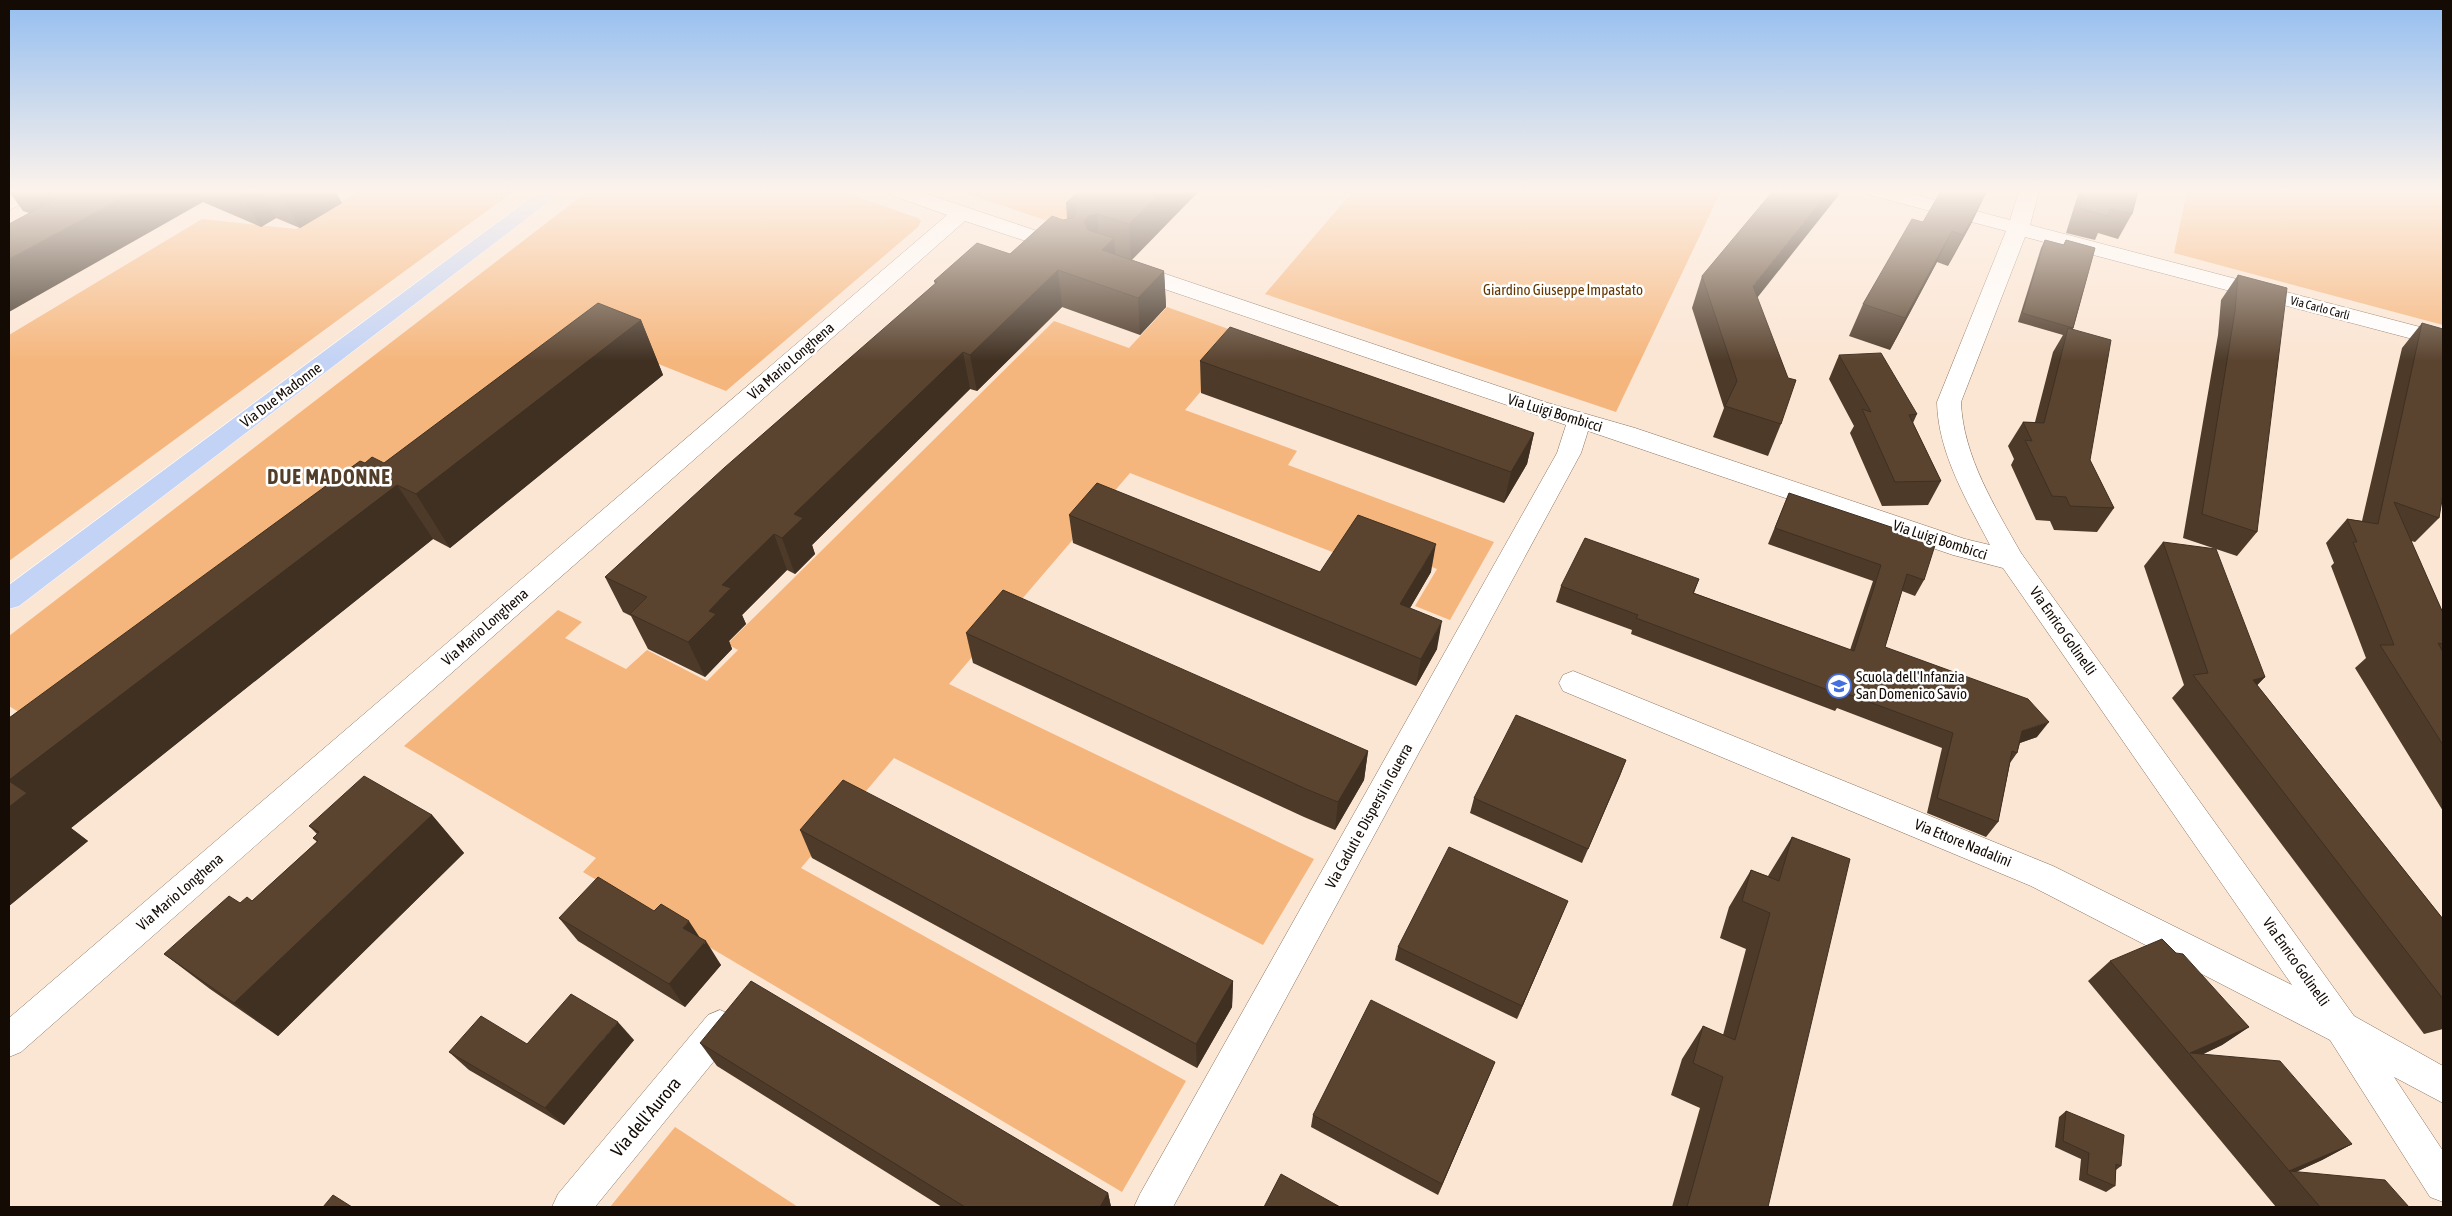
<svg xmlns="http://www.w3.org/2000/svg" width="2452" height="1216" viewBox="0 0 2452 1216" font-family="'Asap Condensed',sans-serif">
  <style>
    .green { fill: #f5b67d }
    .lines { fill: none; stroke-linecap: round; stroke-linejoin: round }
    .minor-casing { stroke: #8a735e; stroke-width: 1 }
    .major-casing { stroke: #fff; stroke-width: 1 }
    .minor { fill: #fff; fill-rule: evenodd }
    .major { fill: #c3d3f5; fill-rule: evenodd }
    .wall { fill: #4d3a29 }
    .shaded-wall { fill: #3f3022 }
    .building { fill: #5a4430; stroke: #3f3022 }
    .labels { text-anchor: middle; stroke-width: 5; stroke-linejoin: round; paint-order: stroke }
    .far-street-label { font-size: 12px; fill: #140b05; stroke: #fff }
    .park-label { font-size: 15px; fill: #653800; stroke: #fff }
    .street-label { font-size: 15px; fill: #140b05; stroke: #fff }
    .poi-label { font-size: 15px; fill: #140b05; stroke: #fff; text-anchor: start }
    .near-street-label { font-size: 18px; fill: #140b05; stroke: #fff }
    .district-label { font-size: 20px; font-weight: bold; letter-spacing: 1px; fill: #523d29; stroke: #fff }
  </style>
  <rect width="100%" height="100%" fill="#fbe5d3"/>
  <g class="green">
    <path d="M359,191H514L9,561V335L202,219L296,229Z"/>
    <path d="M588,191H840L918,218L921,221L918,227L726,391L591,337L44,728L9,706V636Z"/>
    <path d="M958,191H1107L1069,228Z"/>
    <path d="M1353,191H1721L1616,412L1265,294Z"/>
    <path d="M2187,191H2443V325L2174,253Z"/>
    <path d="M1167,307L1248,336L1185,410L1297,451L1288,465L1494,542L1450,620L1415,606L1437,569L1348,535L1335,553L1130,473L949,684L1314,859L1263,945L894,758L801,868L1186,1081L1122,1192L583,872L596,858L404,746L558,610L582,622L565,638L626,669L647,650L707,681L738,650L727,644L1054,321L1129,348Z"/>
    <path d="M675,1127L798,1207H610Z"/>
  </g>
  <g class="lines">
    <g class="minor-casing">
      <g id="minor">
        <path d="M19,191H45L42,195L9,210V196Z"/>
        <path d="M888,191H918L1073,243L1076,248L1073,253L1065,254L965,221L21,1052L9,1057V1018L947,215L891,195Z"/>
        <path d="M1867,191H1901L2010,220L2019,191H2039L2030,225L2443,333V347L2025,237L1961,402C1963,456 1995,507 2021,553L2354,1016L2443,1066V1103L2394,1077L2443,1151V1202L2430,1197L2330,1040L2031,886L1563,691L1559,683L1563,675L1573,671L1583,675L2053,866L2292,985L2003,568L1953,555L1588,431L1581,453L1173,1207H1134L1140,1194L1557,453L1566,425L1123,275L1120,270L1123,265L1131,263L1139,265L1548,403L1635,428L1965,539L1990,545C1967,501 1938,453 1937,402L2006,231L1870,195Z"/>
        <path d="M720,1010L732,1015L737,1027L732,1039L595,1207H552L558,1194L708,1015Z"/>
      </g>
    </g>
    <g class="major-casing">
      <path id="major" d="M540,191H563L19,606L9,609V585Z"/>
    </g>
    <use href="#minor" class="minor"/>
    <use href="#major" class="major"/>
  </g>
  <g class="wall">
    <path d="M9,191H335L342,203L300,228L276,218L261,227L203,202L29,213L23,211Z"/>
    <path d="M1079,191H1199L1132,260L1164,271L1166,307L1140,335L1062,307L977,391L970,389L812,545L815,554L795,574L787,570L742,615L746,624L729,641L732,649L705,677L648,649L631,616L623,612L605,577L935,284L934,281L1010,254L1063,220L1067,219L1066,203Z"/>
    <path d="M1938,191H1987L1971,224L1948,266L1937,262L1890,350L1849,336L1863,304L1923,222L1941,192Z"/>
    <path d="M2079,191H2138L2132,214L2118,239L2098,233L2095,240L2066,233Z"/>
    <path d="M2045,240L2063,245L2066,240L2095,248L2073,329L2090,460L2114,508L2097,532L2054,530L2050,521L2036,520L2011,465L2014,459L2008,446L2023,422H2035L2053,352L2063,335L2018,322L2041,248Z"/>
    <path d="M2238,275L2257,532L2237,556L2183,538L2218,335L2221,300Z"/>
    <path d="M1702,276L1757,298L1781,424L1768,456L1713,437L1724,408L1692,308Z"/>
    <path d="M641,320L663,375L450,548L433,539L71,828L88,841L9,906V718L384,463Z"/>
    <path d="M2422,323L2439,518L2415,542L2411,541L2443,613V811L2355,668L2366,658L2331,566L2334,563L2326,543L2347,519L2362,521L2402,348Z"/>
    <path d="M1839,355L1917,414L1913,423L1941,481L1928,505L1882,506L1850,433L1854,426L1829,379Z"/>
    <path d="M1200,361L1534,433L1527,464L1504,503L1201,393Z"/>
    <path d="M1789,493L1924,580L1915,596L1902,591L1885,647L2037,737L2020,743L2017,753L2010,763L1998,822L1986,837L1927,813L1942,748L1837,708L1835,711L1631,634L1632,630L1556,602L1561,586L1699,579L1694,593L1850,650L1873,581L1768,544Z"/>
    <path d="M1069,515L1320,572H1431L1410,608L1437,649L1416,686L1073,543Z"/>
    <path d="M2163,542L2265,677L2257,685L2443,919V1029L2424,1034L2172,698L2184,685L2144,566Z"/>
    <path d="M966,633L1368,751L1364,780L1335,830L1304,817L973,663Z"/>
    <path d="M1626,760L1582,863L1470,813L1474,798Z"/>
    <path d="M432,815L464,853L278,1036L210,989L164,954L240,903L252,901L317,842L313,838L317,834L309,826Z"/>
    <path d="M800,830L1233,981L1232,1007L1197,1068L812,858Z"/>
    <path d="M1792,837L1768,1207H1672L1700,1108L1671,1095L1682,1059L1703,1026L1723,1035L1746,949L1720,938L1729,907L1751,870L1768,876Z"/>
    <path d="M654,911L700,938L721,965L685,1007L578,941L559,918Z"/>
    <path d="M1562,915L1517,1019L1395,960L1398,947Z"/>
    <path d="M2176,953L2249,1027L2222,1045L2203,1054L2352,1144L2322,1160L2296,1172L2409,1207H2276L2088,981L2110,961Z"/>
    <path d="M634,1040L564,1125L469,1070L449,1052L527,1044Z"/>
    <path d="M700,1043L1108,1193L1111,1207H942L717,1066Z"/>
    <path d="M1495,1062L1438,1195L1311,1127L1313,1115Z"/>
    <path d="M2066,1111L2121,1166L2116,1170L2115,1186L2106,1192L2079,1180L2081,1159L2055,1147L2059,1117Z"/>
  </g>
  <g class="shaded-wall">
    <path d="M135,191H196L203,202L9,312V259Z"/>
    <path d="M238,191H259L276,218L261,227Z"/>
    <path d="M280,191H335L342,203L300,228L278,192Z"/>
    <path d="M1162,191H1199L1131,260L1129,224Z"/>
    <path d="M1829,191H1842L1742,317L1753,286Z"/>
    <path d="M1986,193L1971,224L1948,266L1963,235Z"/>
    <path d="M1097,214L1100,250L1084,222L1088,216Z"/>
    <path d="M1952,231L1937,262L1890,350L1905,318Z"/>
    <path d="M1114,238L1117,274L1102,250Z"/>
    <path d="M1058,270L1062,307L977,391L970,355Z"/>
    <path d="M1164,271L1166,307L1140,335L1138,298Z"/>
    <path d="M641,320L663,375L450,548L416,494Z"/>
    <path d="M963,352L970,389L812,545L815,554L795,574L782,538L794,514Z"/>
    <path d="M1534,433L1527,464L1504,503L1511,472Z"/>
    <path d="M397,485L433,539L71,828L88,841L9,906V780Z"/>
    <path d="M774,534L787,570L742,615L746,624L729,641L732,649L705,677L688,642L709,611L722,585Z"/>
    <path d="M1436,544L1431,572L1396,632L1400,604Z"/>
    <path d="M1442,621L1437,649L1416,686L1421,659Z"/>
    <path d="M2265,677L2243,700L2253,680Z"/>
    <path d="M2049,722L2037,737L2011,746L2022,731Z"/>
    <path d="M1368,751L1364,780L1335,830L1338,802Z"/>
    <path d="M1626,760L1620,776L1582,863L1588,849Z"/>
    <path d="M432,815L464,853L278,1036L234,1003Z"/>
    <path d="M1568,901L1562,915L1517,1019L1522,1006Z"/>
    <path d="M689,921L704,944L706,941L721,965L685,1007L669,984L683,928Z"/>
    <path d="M1233,981L1232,1007L1197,1068L1196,1044Z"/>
    <path d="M618,1022L634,1040L564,1125L545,1108Z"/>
    <path d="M2249,1027L2222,1045L2193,1059L2189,1054Z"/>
    <path d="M1495,1062L1490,1074L1438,1195L1442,1184Z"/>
    <path d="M2352,1144L2322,1160L2291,1174L2289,1171Z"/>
    <path d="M1108,1193L1111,1207H1100Z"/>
  </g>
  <g class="building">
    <path d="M32,191H135L9,259V224L54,200Z"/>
    <path d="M1079,191H1162L1129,224L1097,214L1088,216L1084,222L1088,230L1114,238L1102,250L1164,271L1138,298L1058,270L970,355L963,352L794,514L803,518L782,538L774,534L722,585L731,588L709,611L716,614L688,642L630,614L647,597L605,577L724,468L937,282L934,281L977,243L1010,254L1052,216L1063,220L1073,218L1076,211L1072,205L1066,203Z"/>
    <path d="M1773,191H1829L1753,286L1788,378L1796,380L1781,424L1725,406L1737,381L1702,276Z"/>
    <path d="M1941,191H1979L1986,193L1963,235L1952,231L1905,318L1863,304L1912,219L1923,222Z"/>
    <path d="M2085,191H2138L2132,214L2110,209L2108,216L2079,208Z"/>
    <path d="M2045,240L2064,245L2066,240L2095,248L2073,328L2022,313Z"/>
    <path d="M2238,275L2287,288L2257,532L2202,514L2235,311Z"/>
    <path d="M598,303L641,320L416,494L397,485L9,780V718L360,461L365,463L372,457L384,463Z"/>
    <path d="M2422,323L2443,329V494L2439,518L2394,502L2443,613V644L2438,643L2443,652V745L2380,645H2394L2353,542H2357L2347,519L2378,524Z"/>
    <path d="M1230,327L1534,433L1511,472L1200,361Z"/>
    <path d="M2068,328L2111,340L2090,460L2114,508L2070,506L2066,497L2052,496L2025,440L2032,441L2023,422L2044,423Z"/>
    <path d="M1881,353L1917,414L1909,415L1941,481L1895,482L1862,409L1871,412L1839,355Z"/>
    <path d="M1097,483L1320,572L1358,515L1436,544L1400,604L1442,621L1421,659L1069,515Z"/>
    <path d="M1789,493L1936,542L1924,580L1907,574L1885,647L2028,699L2049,722L2022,731L2017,753L2012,751L1998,822L1937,798L1953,733L1845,693L1844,696L1636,618L1638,615L1561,586L1585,538L1699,579L1693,593L1854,651L1881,565L1775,528Z"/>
    <path d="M2163,542L2216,549L2265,677L2253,680L2443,919V999L2193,675L2208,673Z"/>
    <path d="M1003,590L1368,751L1338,802L1306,789L966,633Z"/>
    <path d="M1516,715L1626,760L1588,849L1474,798Z"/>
    <path d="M364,776L432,815L234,1003L164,954L229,896L240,903L247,897L252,901L318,841L313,838L319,832L309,826Z"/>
    <path d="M843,780L1233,981L1196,1044L800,830Z"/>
    <path d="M9,781L27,793L9,807Z"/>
    <path d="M1792,837L1850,859L1768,1207H1687L1723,1077L1693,1063L1703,1026L1735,1040L1770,913L1742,901L1751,870L1779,881Z"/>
    <path d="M1449,847L1568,901L1522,1006L1398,947Z"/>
    <path d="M598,877L654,911L661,904L689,921L683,928L706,941L669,984L559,918Z"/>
    <path d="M2162,939L2176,953L2183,954L2249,1027L2190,1053L2280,1061L2352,1144L2289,1171L2385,1180L2409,1207H2320L2110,961Z"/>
    <path d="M751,981L1108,1193L1100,1207H965L700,1043Z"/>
    <path d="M571,994L618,1022L545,1108L449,1052L481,1016L527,1044Z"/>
    <path d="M1371,1000L1495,1062L1442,1184L1313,1115Z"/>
    <path d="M2066,1111L2124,1135L2121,1166L2116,1164L2115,1186L2087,1174L2089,1153L2063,1141Z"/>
    <path d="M1281,1174L1340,1207H1264Z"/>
    <path d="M333,1195L352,1207H323Z"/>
  </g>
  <linearGradient id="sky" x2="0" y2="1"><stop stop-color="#94bef0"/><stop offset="0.53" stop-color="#fdf3eb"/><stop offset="1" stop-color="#fdf3eb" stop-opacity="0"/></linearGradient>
  <rect width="2452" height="361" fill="url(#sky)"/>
  <defs>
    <g id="school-ring" transform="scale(1.25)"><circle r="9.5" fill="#fff" stroke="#456ee0" stroke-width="1.5"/><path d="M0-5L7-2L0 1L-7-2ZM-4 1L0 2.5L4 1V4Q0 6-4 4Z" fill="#456ee0"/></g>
  </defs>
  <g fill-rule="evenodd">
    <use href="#school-ring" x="1839" y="686"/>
  </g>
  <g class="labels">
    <g class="far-street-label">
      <text transform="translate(2320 308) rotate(15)" y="4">Via Carlo Carli</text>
    </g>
    <g class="park-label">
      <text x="1563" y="295">Giardino Giuseppe Impastato</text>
    </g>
    <g class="street-label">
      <text transform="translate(791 361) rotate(-41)" y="5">Via Mario Longhena</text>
      <text transform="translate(281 395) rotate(-37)" y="5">Via Due Madonne</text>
      <text transform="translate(1555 413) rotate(17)" y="5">Via Luigi Bombicci</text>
      <text transform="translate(1940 540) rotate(18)" y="5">Via Luigi Bombicci</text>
      <text transform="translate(485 627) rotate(-41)" y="5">Via Mario Longhena</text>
      <text transform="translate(2063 631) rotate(55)" y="5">Via Enrico Golinelli</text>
      <text transform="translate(1369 816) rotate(-61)" y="5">Via Caduti e Dispersi in Guerra</text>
      <text transform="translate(1963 843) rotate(22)" y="5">Via Ettore Nadalini</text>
      <text transform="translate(180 892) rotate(-41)" y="5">Via Mario Longhena</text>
      <text transform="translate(2296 962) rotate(55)" y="5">Via Enrico Golinelli</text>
    </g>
    <g class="poi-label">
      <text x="1856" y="682">Scuola dell'Infanzia<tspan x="1856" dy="17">San Domenico Savio</tspan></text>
    </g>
    <g class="near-street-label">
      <text transform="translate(646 1117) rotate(-50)" y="6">Via dell'Aurora</text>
    </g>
    <g class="district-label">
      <text x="329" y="484">DUE MADONNE</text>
    </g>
  </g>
  <rect width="2452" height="1216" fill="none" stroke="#140b05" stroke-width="20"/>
</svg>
